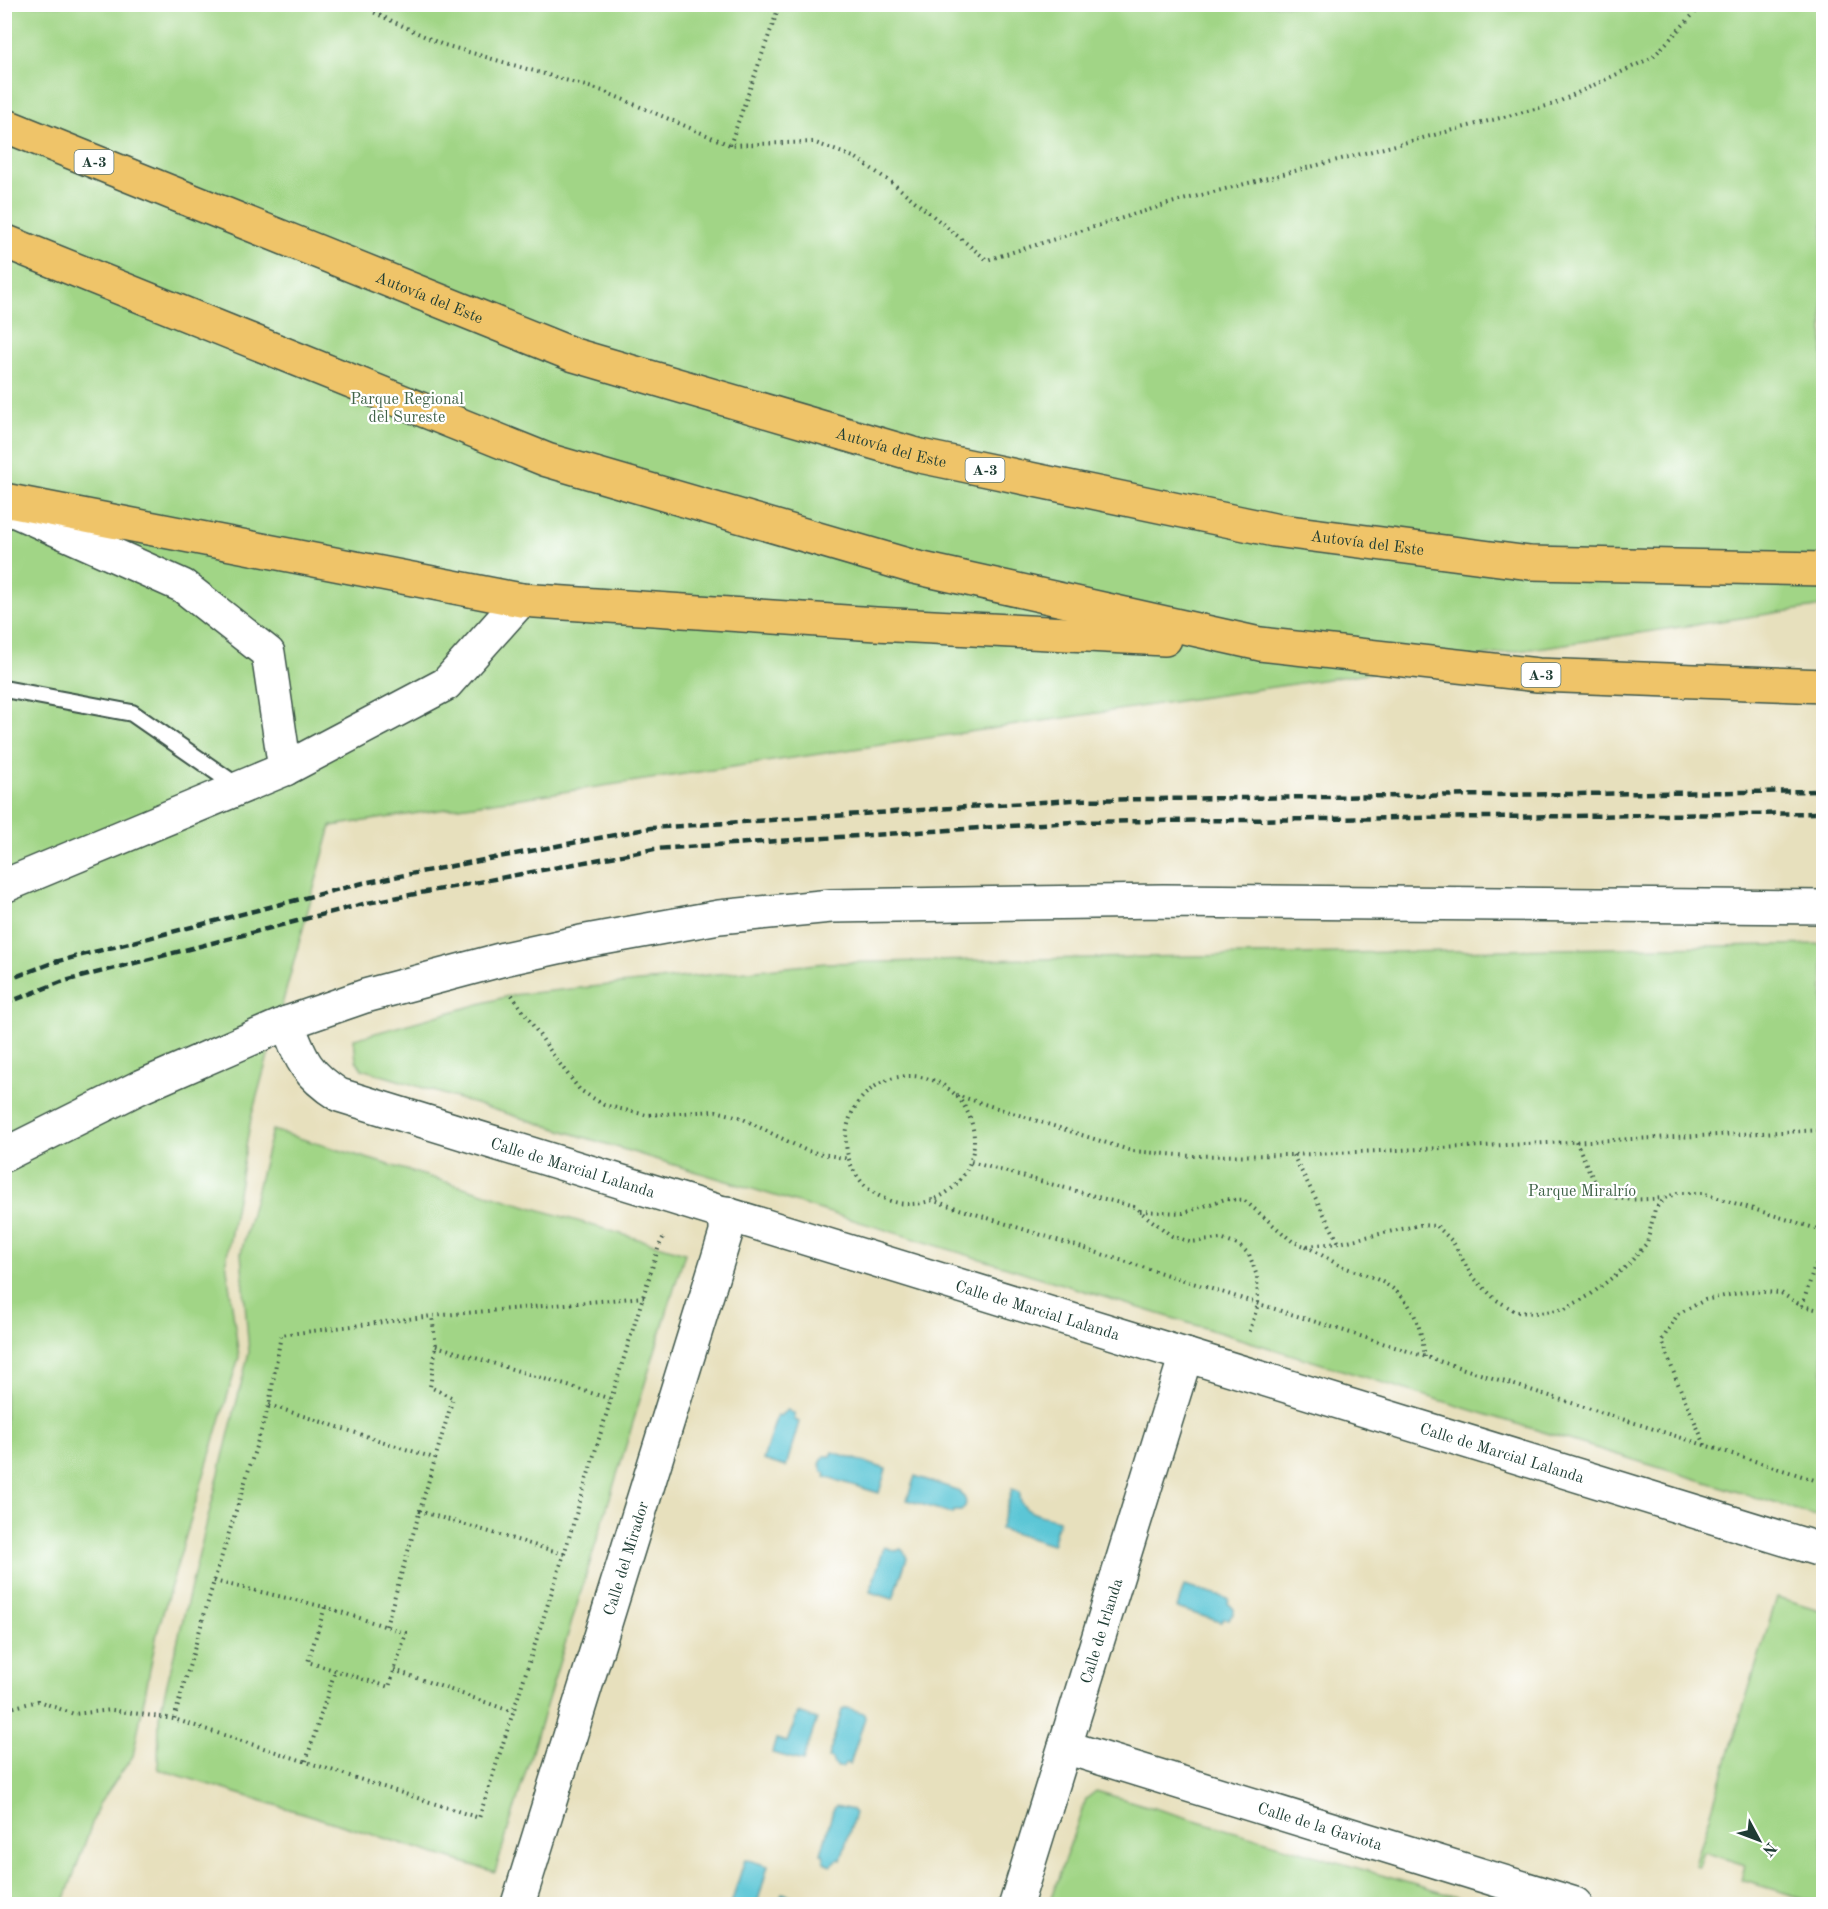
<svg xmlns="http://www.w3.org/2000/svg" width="1828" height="1909" viewBox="0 0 1828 1909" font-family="'Old Standard TT',serif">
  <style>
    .green { fill: #a1d586; stroke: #60895d; stroke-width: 1.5 }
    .water { fill: #5cc6d6; stroke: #3e8285; stroke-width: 1.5 }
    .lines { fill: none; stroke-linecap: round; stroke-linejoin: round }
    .service-casing { stroke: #3d5549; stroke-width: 20 }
    .minor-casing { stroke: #3d5549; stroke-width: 36 }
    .motorway-casing { stroke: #3d5549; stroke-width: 36 }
    .path { stroke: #3d5549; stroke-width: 4; stroke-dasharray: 1.5 4.5; stroke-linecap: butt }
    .service { stroke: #fff; stroke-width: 16 }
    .minor { stroke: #fff; stroke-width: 33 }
    .motorway { stroke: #efc469; stroke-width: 33 }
    .rail { stroke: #1f3d34; stroke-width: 4.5; stroke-dasharray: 9 4.5; stroke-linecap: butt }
    .labels { text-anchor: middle; stroke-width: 4.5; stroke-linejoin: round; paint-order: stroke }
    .shield { fill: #fff; stroke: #627771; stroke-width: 1.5 }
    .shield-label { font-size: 15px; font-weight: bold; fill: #1f3d34 }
    .street-label { font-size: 16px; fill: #1f3d34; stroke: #fff }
    .park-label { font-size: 16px; fill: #406348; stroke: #fff }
  </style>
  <rect width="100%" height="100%" fill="#fff"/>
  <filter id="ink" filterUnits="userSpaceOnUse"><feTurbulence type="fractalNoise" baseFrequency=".0167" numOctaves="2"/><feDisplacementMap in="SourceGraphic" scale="12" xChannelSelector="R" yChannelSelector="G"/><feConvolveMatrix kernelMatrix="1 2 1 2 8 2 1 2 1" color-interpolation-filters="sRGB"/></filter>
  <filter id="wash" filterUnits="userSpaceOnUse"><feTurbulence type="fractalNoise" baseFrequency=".008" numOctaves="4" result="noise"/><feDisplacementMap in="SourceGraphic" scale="24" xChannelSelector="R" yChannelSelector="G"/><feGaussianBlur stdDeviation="1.35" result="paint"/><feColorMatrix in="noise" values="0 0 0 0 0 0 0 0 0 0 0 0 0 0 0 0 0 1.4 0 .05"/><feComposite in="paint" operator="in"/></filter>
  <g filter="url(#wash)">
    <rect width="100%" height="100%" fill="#e7e0bd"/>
    <g class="green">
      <path d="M5,5H1823V606L331,826L251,1118L226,1261L239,1357L157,1633L133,1756L99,1804L63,1904H5Z"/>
      <path d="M1823,944V1518L362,1069L356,1060L354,1039L512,995L826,963Z"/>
      <path d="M272,1130L685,1253L495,1872L158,1769L159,1716L249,1352L241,1253Z"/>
      <path d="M1777,1597L1823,1611V1904L1741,1880L1745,1865L1704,1852L1699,1866L1695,1865Z"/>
      <path d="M1096,1791L1480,1904H1049L1086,1799Z"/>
    </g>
    <g class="water">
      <path d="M788,1410L794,1414L795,1420L799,1422L786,1467L763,1460L777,1415L780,1416L783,1413Z"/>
      <path d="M833,1452L886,1469L879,1493L825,1477L826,1474L822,1471L820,1464L824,1456H831Z"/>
      <path d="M915,1476L960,1491V1494C967,1498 968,1505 961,1511H954L953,1514L907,1500Z"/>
      <path d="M1012,1489L1020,1492C1018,1514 1042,1515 1059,1520L1052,1545L1000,1529Z"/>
      <path d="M884,1547L896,1551L901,1549L904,1552L907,1558L893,1599L870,1592Z"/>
      <path d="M1184,1586L1229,1599L1228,1603L1234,1609V1613L1229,1619L1223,1618L1221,1622L1177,1608Z"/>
      <path d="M847,1708L864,1713L865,1718L850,1764L846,1763L842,1767C837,1768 833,1765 832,1759L828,1758L842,1710Z"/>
      <path d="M798,1713L817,1719L803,1761L772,1753L776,1739L787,1742Z"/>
      <path d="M836,1806L852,1810L855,1813L841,1860L838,1859L831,1865L825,1862L823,1854H821L833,1810Z"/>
      <path d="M745,1859L768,1866L757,1904H731Z"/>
      <path d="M782,1893L805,1900L803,1904H779Z"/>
    </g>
  </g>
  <g filter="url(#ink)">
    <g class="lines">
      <g class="service-casing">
        <path id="service" d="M4,689L132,713L240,788"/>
      </g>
      <g class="minor-casing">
        <g id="minor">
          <path d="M9,508L183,586L268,653L285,769"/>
          <path d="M4,886L285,769L446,684L521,600"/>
          <path id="s1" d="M287,1023C301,1059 305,1073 339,1095L1824,1551"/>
          <path d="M4,1155L138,1088L287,1023L365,996L504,959L581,942L719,917L831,906L1163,901L1824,907"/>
          <path id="s2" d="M1065,1747L1575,1904"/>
          <path id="s3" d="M518,1904L726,1233V1213"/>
          <path id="s4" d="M1016,1904L1186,1355"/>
        </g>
      </g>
      <g class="motorway-casing">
        <g id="motorway">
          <path id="s5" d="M4,125L574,355L920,456L1274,530L1530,563L1824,569"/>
          <path d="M4,241L547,460L914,567L1260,644L1538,675L1824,686"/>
          <path d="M4,500L521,600L876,624L1165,639"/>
        </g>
      </g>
      <g class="path">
        <path d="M366,4L373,12L441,44L603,91L730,145L813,142L856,158L895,185L987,260L1171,203L1554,104L1653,57L1703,4"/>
        <path d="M730,145L780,4"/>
        <path d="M512,995L556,1059L580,1090L604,1105L646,1115L716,1111L739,1117L807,1151L849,1159"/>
        <circle cx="910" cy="1140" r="64"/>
        <path d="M956,1095L1132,1151L1191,1156L1293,1155L1824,1130"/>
        <path d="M1576,1141C1601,1198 1599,1203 1664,1198"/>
        <path d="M1293,1155L1339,1243"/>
        <path d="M971,1162L1134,1207L1172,1236L1190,1242L1221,1239L1240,1246L1249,1254L1257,1276L1258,1304L1249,1334"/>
        <path d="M931,1200L1824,1483"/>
        <path d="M1140,1211L1183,1213L1225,1199L1244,1200L1293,1242L1305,1246L1339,1243L1420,1225L1437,1226L1453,1242L1471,1275L1495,1299L1516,1312L1539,1313L1565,1309L1590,1295L1627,1266L1647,1243L1655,1209L1665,1198L1677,1193H1702L1824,1231"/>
        <path d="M1306,1246C1317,1252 1328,1259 1339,1265C1350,1270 1363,1273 1374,1278C1411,1294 1420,1320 1425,1357"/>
        <path d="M644,1297L432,1316L281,1335L269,1405L214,1581L174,1719L479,1818L564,1554L611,1399L659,1246L664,1236"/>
        <path d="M1802,1306L1814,1269L1824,1252"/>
        <path d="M436,1346L611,1399"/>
        <path d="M269,1405L434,1458"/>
        <path d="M1705,1445L1676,1379L1662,1340L1678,1314L1705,1300L1748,1291L1781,1293L1802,1306L1824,1311"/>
        <path d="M419,1511L564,1554"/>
        <path d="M214,1581L325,1607L406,1633L389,1687L308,1662L325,1607"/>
        <path d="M386,1626L453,1398L430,1387L436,1346L432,1316"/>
        <path d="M394,1670L513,1712"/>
        <path d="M4,1713L7,1709L38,1701L74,1714L112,1710L174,1719"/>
        <path d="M306,1761L335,1671"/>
      </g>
      <use href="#service" class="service"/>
      <use href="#minor" class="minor"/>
      <use href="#motorway" class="motorway"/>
      <g class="rail">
        <path d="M4,981L55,962L363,883L651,828L1072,800L1824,791"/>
        <path d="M4,1004L61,982L367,903L654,849L1073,822L1824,813"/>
      </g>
    </g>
  </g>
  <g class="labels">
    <g class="shield">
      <rect x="74.5" y="150" width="39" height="24" rx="4.5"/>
      <rect x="965.5" y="458" width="39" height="24" rx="4.5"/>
      <rect x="1521.5" y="663" width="39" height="24" rx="4.5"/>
    </g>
    <g class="shield-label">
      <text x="94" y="167">A-3</text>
      <text x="985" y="475">A-3</text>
      <text x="1541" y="680">A-3</text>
    </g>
    <g class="street-label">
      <text dy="6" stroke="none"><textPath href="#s5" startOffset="459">Autovía del Este</textPath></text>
      <text dy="6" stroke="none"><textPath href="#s5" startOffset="945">Autovía del Este</textPath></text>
      <text dy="6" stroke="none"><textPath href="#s5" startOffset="1431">Autovía del Este</textPath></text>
      <text dy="6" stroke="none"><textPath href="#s1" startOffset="336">Calle de Marcial Lalanda</textPath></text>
      <text dy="6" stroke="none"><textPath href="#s1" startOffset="822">Calle de Marcial Lalanda</textPath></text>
      <text dy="6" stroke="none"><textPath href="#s1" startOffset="1308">Calle de Marcial Lalanda</textPath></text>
      <text dy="6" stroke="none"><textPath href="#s3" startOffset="362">Calle del Mirador</textPath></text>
      <text dy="6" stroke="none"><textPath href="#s4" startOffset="286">Calle de Irlanda</textPath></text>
      <text dy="6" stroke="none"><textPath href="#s2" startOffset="267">Calle de la Gaviota</textPath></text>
    </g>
    <g class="park-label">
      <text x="407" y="404">Parque Regional<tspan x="407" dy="18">del Sureste</tspan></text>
      <text x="1582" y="1196">Parque Miralrío</text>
    </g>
  </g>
  <rect width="1828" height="1909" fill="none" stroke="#fff" stroke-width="24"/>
  <g transform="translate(1759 1840) rotate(131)" stroke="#ffffff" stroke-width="4.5" paint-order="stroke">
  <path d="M0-4.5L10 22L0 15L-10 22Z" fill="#1f3d34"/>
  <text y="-9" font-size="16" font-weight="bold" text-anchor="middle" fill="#1f3d34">N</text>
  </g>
</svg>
